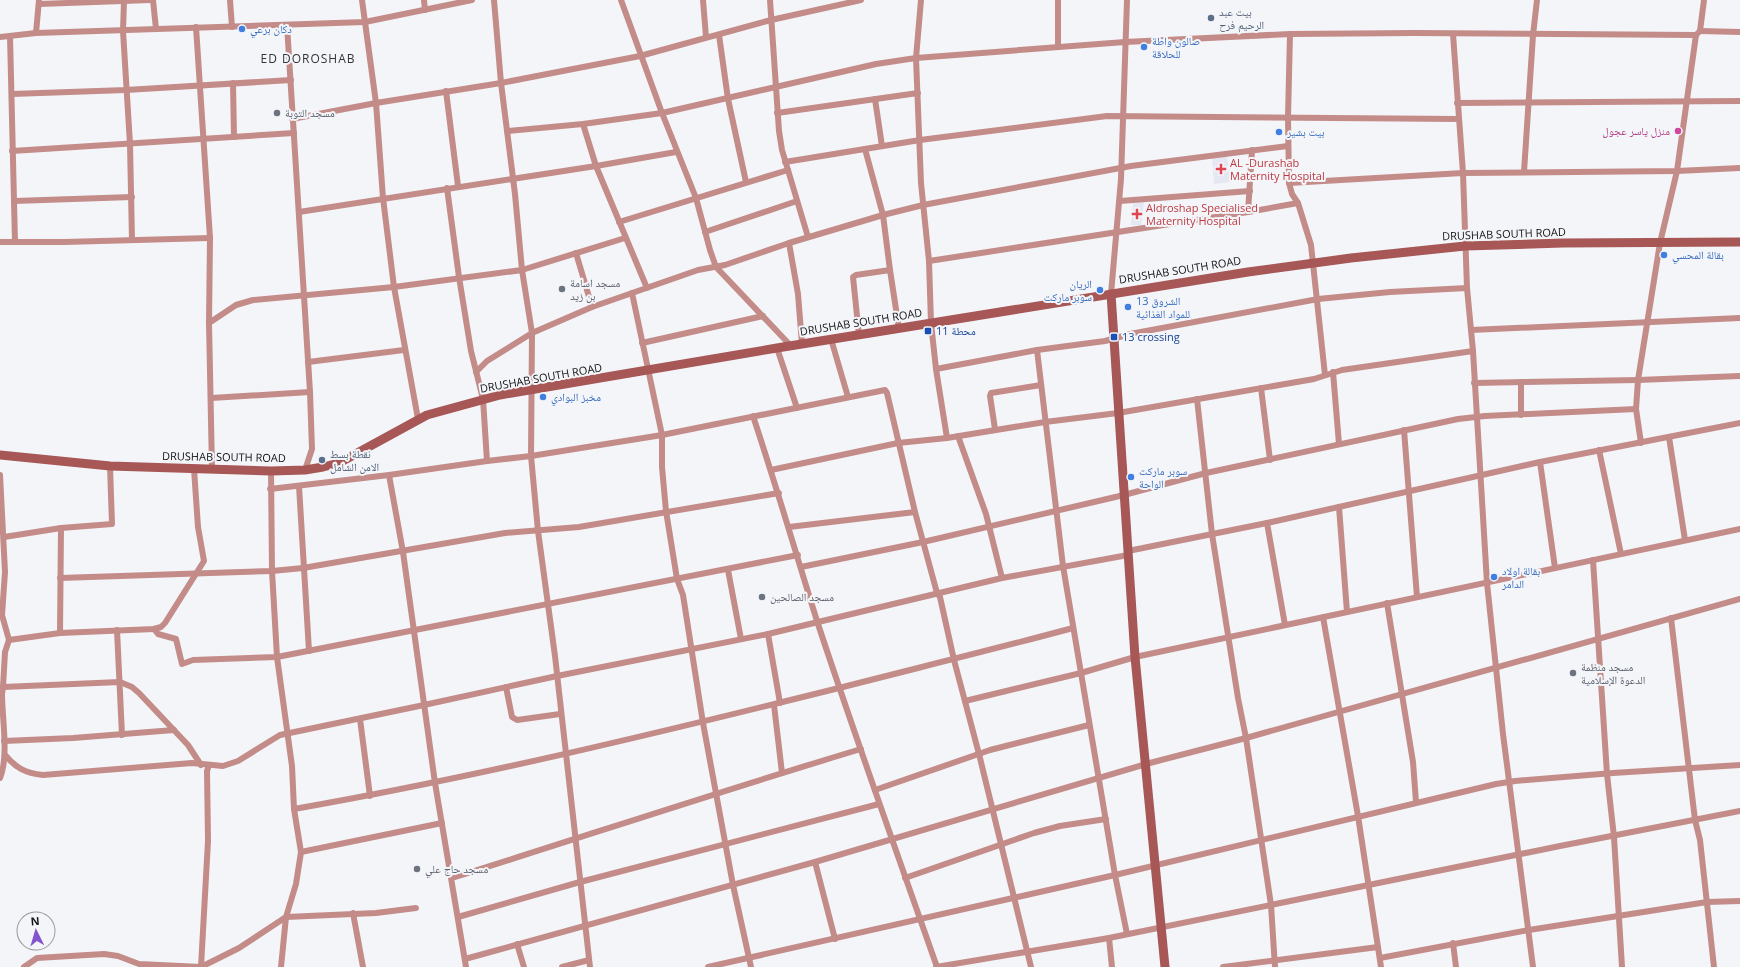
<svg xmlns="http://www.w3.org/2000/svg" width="1740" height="967" viewBox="0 0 1740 967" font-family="'Open Sans','Noto Naskh Arabic',sans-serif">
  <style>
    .built { fill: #e5e8f2 }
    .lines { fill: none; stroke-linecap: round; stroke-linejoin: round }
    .street { stroke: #c38c89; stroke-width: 6 }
    .secondary { stroke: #a65756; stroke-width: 9 }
    .service-dot { fill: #5c6f8a; stroke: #f4f5f9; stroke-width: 1.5 }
    .shop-dot { fill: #3f7fe0; stroke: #f4f5f9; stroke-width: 1.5 }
    .worship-dot { fill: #6b7280; stroke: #f4f5f9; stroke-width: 1.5 }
    .hotel-dot { fill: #d1479c; stroke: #f4f5f9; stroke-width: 1.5 }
    .health-dot { fill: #e0444e; stroke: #f4f5f9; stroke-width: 1.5 }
    .transit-dot { fill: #1a4fb4; stroke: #f4f5f9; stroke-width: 1.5 }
    .labels { text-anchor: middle; stroke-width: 4; stroke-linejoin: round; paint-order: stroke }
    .service-label { font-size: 11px; fill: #4e5e75; stroke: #f4f5f9; text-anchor: start }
    .shop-label { font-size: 11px; fill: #366cbe; stroke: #f4f5f9; text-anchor: start }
    .worship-label { font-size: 11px; fill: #5b616d; stroke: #f4f5f9; text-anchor: start }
    .hotel-label { font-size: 11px; fill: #b23c85; stroke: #f4f5f9; text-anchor: end }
    .health-label { font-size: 11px; fill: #be3a42; stroke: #f4f5f9; text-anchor: start }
    .street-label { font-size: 11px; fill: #121213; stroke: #f4f5f9 }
    .transit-label { font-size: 11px; fill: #164399; stroke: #f4f5f9; text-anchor: start }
    .neighbourhood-label { font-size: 12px; letter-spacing: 1px; fill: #333437; stroke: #f4f5f9 }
  </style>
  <rect width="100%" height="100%" fill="#f4f5f9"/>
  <g class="built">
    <path d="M1227,155L1230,182L1214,184L1212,156Z"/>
    <path d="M1144,201L1141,225H1131L1133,203Z"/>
  </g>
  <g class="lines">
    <g class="street">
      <path d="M153,0L156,29"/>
      <path d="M230,0L232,27"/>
      <path d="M362,0L376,103L383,198L394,287L418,419"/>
      <path d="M424,0L425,10"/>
      <path d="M494,0L501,83L515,194L522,270L532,333L531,456L538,531L555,656L590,967"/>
      <path d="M621,0L662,113L696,198L710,250L716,267L791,346"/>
      <path d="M703,0L706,37"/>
      <path d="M770,0L779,131L782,150L808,237"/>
      <path d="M921,0L916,58L921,183L929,261L931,323L936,369L947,438"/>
      <path d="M124,1L123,31L130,144L132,240"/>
      <path d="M39,4L151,0"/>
      <path d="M287,25L310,392L312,449L305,470"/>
      <path d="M196,27L210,238L209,323L212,469"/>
      <path d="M1700,31L1740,32"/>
      <path d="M36,33L39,0"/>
      <path d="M1290,34L1288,117L1289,183L1292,194L1298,203L1311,245L1325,375"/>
      <path d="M1453,34L1463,173L1467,288L1473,351L1487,583L1503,734L1533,967"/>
      <path d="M719,35L728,99L746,182"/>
      <path d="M10,36L15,242"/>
      <path d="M0,37L36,33L365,22L472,0"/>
      <path d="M1058,47V0"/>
      <path d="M233,83L234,137"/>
      <path d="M446,91L458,186"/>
      <path d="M12,94L126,90L291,80"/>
      <path d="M875,99L882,146"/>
      <path d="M1457,103L1740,101"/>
      <path d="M777,113L918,93"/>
      <path d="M292,119L376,103L501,83L640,56L771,20L861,0"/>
      <path d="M583,124L596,166L647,288"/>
      <path d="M507,131L583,124L662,113L876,64L916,58L1125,42L1290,34L1414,33L1696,35"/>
      <path d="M865,149L883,215L890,270L899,329"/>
      <path d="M12,151L294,133"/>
      <path d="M785,162L920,140L1107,116L1458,119"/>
      <path d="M1524,172L1533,35L1537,0"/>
      <path d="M1289,183L1463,173L1677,171L1740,168"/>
      <path d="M447,188L459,277L471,351L483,399L487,461"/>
      <path d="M14,201L132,197"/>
      <path d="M1120,201L1250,191"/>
      <path d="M299,212L596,166L676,152"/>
      <path d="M1248,212L1252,150"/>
      <path d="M619,222L788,170"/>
      <path d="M705,232L797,201"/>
      <path d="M0,242H64L210,238"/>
      <path d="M789,243L798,294L802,344"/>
      <path d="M576,253L592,307"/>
      <path d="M929,261L1248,212L1298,203"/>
      <path d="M632,293L662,435V467L666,511L677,579L683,595L703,723L733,885L751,967"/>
      <path d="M1111,294L1121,179L1127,0"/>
      <path d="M209,323L236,305L253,300L394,287L522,270L625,238"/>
      <path d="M1471,330L1740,318"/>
      <path d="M859,335L853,277L856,275L890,270"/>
      <path d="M831,339L848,397"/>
      <path d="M642,343L763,316"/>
      <path d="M777,348L797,408"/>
      <path d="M1037,350L1063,566L1115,875L1127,934"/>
      <path d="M308,362L404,350"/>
      <path d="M936,369L1037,350L1105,341L1130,334L1318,299L1390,292L1467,288"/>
      <path d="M476,372L487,361L532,333L592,307L698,270L725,265L789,243L883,215L923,205L1131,166L1288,146"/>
      <path d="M1333,372L1339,444"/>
      <path d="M1521,382V415"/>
      <path d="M1474,383L1638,380L1740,376"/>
      <path d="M1261,388L1270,460"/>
      <path d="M211,398L310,392"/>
      <path d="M1197,399L1212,534L1238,698L1246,738L1271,905L1275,967"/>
      <path d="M753,416C776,485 796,554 818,624C856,739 897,853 937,967"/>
      <path d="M995,429L990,396L991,393L1041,385"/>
      <path d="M1404,430L1417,597"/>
      <path d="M958,436L986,514L1002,578"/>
      <path d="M1669,437L1685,540"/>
      <path d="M1641,443L1636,409L1638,380L1660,243L1677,171L1696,35L1700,31L1704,0"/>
      <path d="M1599,450L1621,554"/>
      <path d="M1540,462L1555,568"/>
      <path d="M771,470L898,443L947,438L1045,422L1118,413L1314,379L1342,370L1473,351"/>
      <path d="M271,471L272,571L277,657L292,766L294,809L301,852L296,884L286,917L281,967"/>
      <path d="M0,475L5,572L2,615L9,640L5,652L3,687L2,694C2,718 9,756 0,778"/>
      <path d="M389,475L403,552L435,783L466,967"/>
      <path d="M299,486L309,651"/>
      <path d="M270,489L389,475L487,461L531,456L662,435L885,390L887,393L915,512L937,593L940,597L954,660L979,754L1031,967"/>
      <path d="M1339,507L1347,612"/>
      <path d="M1267,523L1285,625"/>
      <path d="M789,527L915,512"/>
      <path d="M4,537L61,528L112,524L110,466"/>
      <path d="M1128,551L1267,523L1540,462L1740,423"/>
      <path d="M1593,560L1607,774L1614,837L1622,967"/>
      <path d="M801,567L923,542L1124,495L1206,473L1458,419L1485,416L1636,409"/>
      <path d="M728,570L741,639"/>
      <path d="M60,578L272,571L303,568L505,533L579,527L779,493"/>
      <path d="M1387,603L1413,762L1416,802"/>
      <path d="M1323,617L1358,816L1381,967"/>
      <path d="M1671,618L1695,820L1700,840L1714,967"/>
      <path d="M154,629L158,634L176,639L182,664L193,660L277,657L798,555"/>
      <path d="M117,630L122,735"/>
      <path d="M60,633L61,528"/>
      <path d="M768,634L780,703"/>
      <path d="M9,640L60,633L154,629L161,627L165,623L204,561L198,527L194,469"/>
      <path d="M3,687L120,682L132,687L139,693L188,745L201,765"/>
      <path d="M506,687L512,717L517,720L560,714"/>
      <path d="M965,701L1081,673L1135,657L1740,529"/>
      <path d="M774,705L782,773"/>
      <path d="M360,719L370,796"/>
      <path d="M4,741L73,738L174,730"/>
      <path d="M5,755C16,768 25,773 43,775L192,763L223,766L238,761L280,735L424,705L557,676L768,634L1002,578L1128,555"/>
      <path d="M875,790L990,750L1089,725"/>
      <path d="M294,809C477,777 658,733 839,688C917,668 995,649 1073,628"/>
      <path d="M301,852L442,823"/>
      <path d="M815,862L835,939"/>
      <path d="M452,878C589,835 724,790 861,749"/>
      <path d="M905,878L1034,833L1060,826L1106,819"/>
      <path d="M353,913L363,967"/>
      <path d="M458,917L580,882L879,804"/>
      <path d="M1109,938L1112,967"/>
      <path d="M1453,943L1456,967"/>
      <path d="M517,944L524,967"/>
      <path d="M1380,958L1529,930L1707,902L1740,901"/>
      <path d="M465,959L815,862L1146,764L1246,738L1740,599"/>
      <path d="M24,967L37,958L104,954L118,956L139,964L201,967L239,948L286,917L376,913L416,908"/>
      <path d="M201,967L208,841L207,771L209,765"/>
      <path d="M562,967L589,960"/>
      <path d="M708,967L1115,875L1496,784L1515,781L1613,773L1740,765"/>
      <path d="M936,967L1109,938L1560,846L1740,811"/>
      <path d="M1223,967L1378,947"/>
    </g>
    <g class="secondary">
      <path d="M1111,294L1135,657L1165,967"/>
      <path d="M0,455L110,466L271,471L305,470L323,467L339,463L427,415L500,395L777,348L1248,272L1351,258L1465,246L1563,243L1740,242"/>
    </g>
  </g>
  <g class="service-dot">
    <circle cx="1211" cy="18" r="4"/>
    <circle cx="322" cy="460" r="4"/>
  </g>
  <g class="shop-dot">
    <circle cx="242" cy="29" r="4"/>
    <circle cx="1144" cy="47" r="4"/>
    <circle cx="1279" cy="132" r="4"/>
    <circle cx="1664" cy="255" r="4"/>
    <circle cx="1100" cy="290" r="4"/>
    <circle cx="1128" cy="307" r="4"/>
    <circle cx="543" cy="397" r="4"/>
    <circle cx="1131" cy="477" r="4"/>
    <circle cx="1494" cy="577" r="4"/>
  </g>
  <g class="worship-dot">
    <circle cx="277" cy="113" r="4"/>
    <circle cx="562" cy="289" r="4"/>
    <circle cx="762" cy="597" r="4"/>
    <circle cx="1573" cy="673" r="4"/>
    <circle cx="417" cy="869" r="4"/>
  </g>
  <circle class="hotel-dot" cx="1678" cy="131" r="4"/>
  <g class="health-dot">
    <path d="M1219 163h4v4h4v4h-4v4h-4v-4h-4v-4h4z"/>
    <path d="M1135 208h4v4h4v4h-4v4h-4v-4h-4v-4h4z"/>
  </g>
  <g class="transit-dot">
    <rect x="924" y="327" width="8" height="8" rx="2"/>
    <rect x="1110" y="333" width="8" height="8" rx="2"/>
  </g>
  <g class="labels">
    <g class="service-label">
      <text x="1219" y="16">بيت عبد<tspan x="1219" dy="13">الرحيم فرح</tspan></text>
      <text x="330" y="458">نقطة بسط<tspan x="330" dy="13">الامن الشامل</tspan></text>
    </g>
    <g class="shop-label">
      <text x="250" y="33">دكان برعي</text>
      <text x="1152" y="45">صالون واطة<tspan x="1152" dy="13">للحلاقة</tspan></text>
      <text x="1287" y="136">بيت بشير</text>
      <text x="1672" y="259">بقالة المحسي</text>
      <text x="1092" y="288" text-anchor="end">الريان<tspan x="1092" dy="13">سوبر ماركت</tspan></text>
      <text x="1136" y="305">الشروق 13<tspan x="1136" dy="13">للمواد الغذائية</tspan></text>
      <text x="551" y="401">مخبز البوادي</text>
      <text x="1139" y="475">سوبر ماركت<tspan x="1139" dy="13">الواحة</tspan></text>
      <text x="1502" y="575">بقالة اولاد<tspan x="1502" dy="13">الدامر</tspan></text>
    </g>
    <g class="worship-label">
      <text x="285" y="117">مسجد التوبة</text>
      <text x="570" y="287">مسجد اسامة<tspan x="570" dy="13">بن زيد</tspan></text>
      <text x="770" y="601">مسجد الصالحين</text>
      <text x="1581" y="671">مسجد منظمة<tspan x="1581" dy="13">الدعوة الإسلامية</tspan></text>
      <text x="425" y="873">مسجد حاج علي</text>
    </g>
    <g class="hotel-label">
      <text x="1670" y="135">منزل ياسر عجول</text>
    </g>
    <g class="health-label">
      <text x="1230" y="167">AL -Durashab<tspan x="1230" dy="13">Maternity Hospital</tspan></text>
      <text x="1146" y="212">Aldroshap Specialised<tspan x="1146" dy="13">Maternity Hospital</tspan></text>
    </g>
    <g class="street-label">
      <text transform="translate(1504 234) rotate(-2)" y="4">DRUSHAB SOUTH ROAD</text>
      <text transform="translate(1180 270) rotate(-9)" y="4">DRUSHAB SOUTH ROAD</text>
      <text transform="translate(861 322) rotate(-9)" y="4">DRUSHAB SOUTH ROAD</text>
      <text transform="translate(541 378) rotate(-10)" y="4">DRUSHAB SOUTH ROAD</text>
      <text transform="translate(224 457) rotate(1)" y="4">DRUSHAB SOUTH ROAD</text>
    </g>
    <g class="transit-label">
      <text x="936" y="335">محطة 11</text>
      <text x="1122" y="341">13 crossing</text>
    </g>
    <g class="neighbourhood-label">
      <text x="308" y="63">ED DOROSHAB</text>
    </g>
  </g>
  <g transform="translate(36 931) rotate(355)"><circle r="19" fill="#f4f5f9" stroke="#9a9a9d"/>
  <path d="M0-3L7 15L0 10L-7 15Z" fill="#8254cd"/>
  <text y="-6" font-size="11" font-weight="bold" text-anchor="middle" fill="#121213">N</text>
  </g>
</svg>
